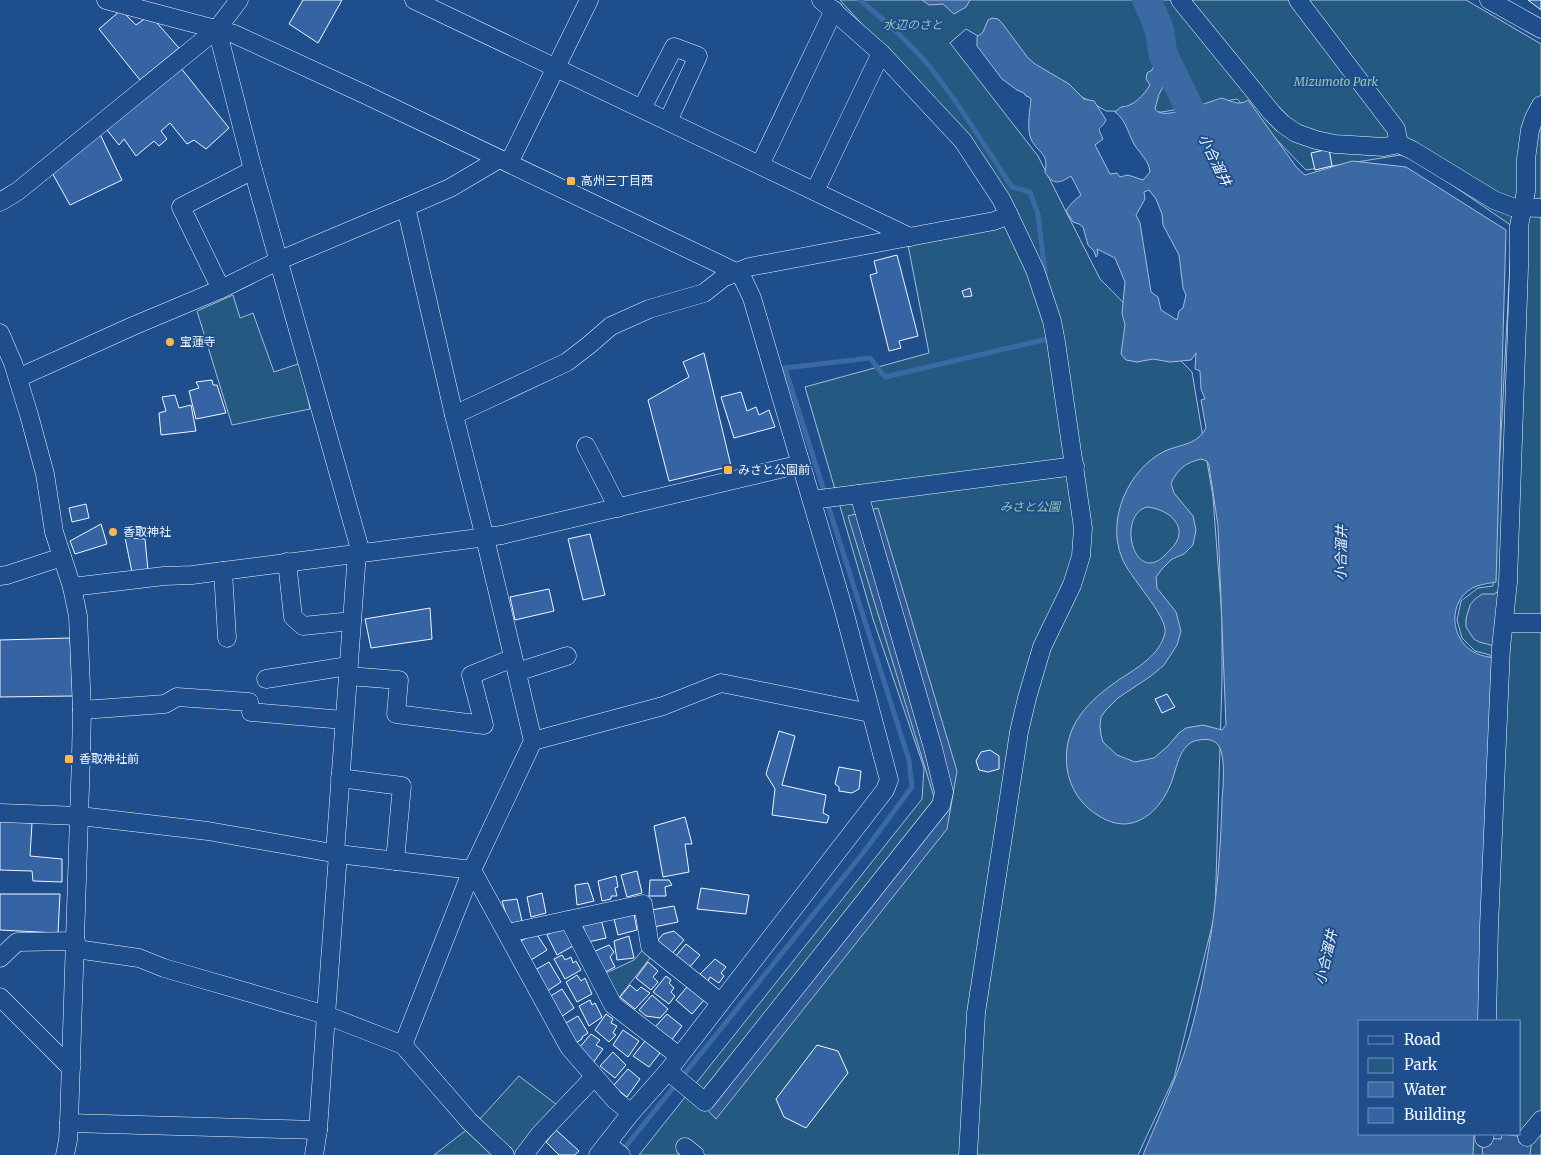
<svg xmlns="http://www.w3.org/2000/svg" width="1541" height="1155" viewBox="0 0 1541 1155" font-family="Merriweather,'Noto Sans JP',serif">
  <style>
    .green { fill: #245a82; stroke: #a8bbd7 }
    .parking { fill: #305b95; stroke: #a8bbd7 }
    .water { fill: #3b69a3; stroke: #a8bbd7; fill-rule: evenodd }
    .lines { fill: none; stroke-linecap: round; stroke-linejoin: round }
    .stream { stroke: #3b69a3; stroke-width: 5 }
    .river { stroke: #3b69a3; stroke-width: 29 }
    .building { fill: #3563a3; stroke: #f2f6ff }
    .minor-casing { stroke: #f2f6ff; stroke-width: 19 }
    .minor { stroke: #1f4e8c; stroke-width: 18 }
    .poi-dot { fill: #ffb74d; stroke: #1f4e8c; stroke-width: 2 }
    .labels { text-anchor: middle; stroke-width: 4; stroke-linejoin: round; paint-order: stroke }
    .park-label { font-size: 12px; font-style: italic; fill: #97c8a6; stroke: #1f4e8c }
    .poi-label { font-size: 12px; fill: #f2f6ff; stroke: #1f4e8c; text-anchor: start }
    .water-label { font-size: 14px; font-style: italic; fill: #f2f6ff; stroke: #1f4e8c }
  </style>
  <rect width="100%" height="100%" fill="#1f4e8c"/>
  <g class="green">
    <path d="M840,0H1466L1541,44V1155H1467L1468,1134H1520V1021H1473L1490,655L1475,651L1462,638L1457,620L1461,601L1478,588L1493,586L1512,226L1407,154L1306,170L1237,99L1162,112L1106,111L966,29L950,43L1038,156L1100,279L1192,372L1213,497L1222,618V680L1215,914L1174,1078L1138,1155H639L922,799L924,768L873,619L805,387L929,353L908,245L1010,224L909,76Z"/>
    <path d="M233,295L240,318L253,313L274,372L301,363L310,409L232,425L197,311Z"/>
    <path d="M646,946L654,953L617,1000L602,975L634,960Z"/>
    <path d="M519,1076L557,1105L517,1155H434L478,1121Z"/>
  </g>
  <g class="parking">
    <path d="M878,508L957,771L947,829L716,1119L698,1100L931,816L934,797L848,516Z"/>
    <path d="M1499,591L1495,646L1479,642L1474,639L1466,627V619L1470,605L1475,599L1482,594H1494Z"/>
    <path d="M1502,1134L1532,1138L1530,1155H1483L1481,1138L1501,1139Z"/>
  </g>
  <g class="water">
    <path d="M922,0H970L966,7L954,14L943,4L929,5Z"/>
    <path d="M992,18L998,19L1002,23L1028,58L1035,64L1069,84L1084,99L1094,101L1106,120C1100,132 1096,124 1103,139L1095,145L1110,174L1117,173L1120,177L1128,175L1143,180L1150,172C1149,160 1140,154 1134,144C1128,133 1126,120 1115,112L1121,107C1133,107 1144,95 1150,85L1146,79L1147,73L1152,70L1155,64L1153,60L1157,54L1166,58L1169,73L1168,79L1159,94L1155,109C1157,111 1158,113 1162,113C1171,116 1210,102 1221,98C1230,100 1239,107 1248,100L1297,168L1305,175L1352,161L1406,167L1506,230L1496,582C1490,583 1483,584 1477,586C1450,596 1448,632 1469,649C1477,655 1486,657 1495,658L1479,1021H1360V1134H1474L1473,1155H1143C1159,1116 1177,1078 1189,1038C1211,960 1220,880 1222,800C1223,786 1227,749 1215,742C1210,739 1204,739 1199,740C1178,742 1177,772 1169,788C1163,801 1153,814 1140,820C1126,827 1112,824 1099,816C1081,805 1070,789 1067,768C1062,726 1088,701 1120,679C1137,668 1160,655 1165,633C1168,616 1129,577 1122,558C1106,520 1128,469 1165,451C1181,444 1197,445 1206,428L1201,400L1205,399L1201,389L1200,371L1195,369L1196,353L1191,360L1170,362L1153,359L1137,362L1126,360L1121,354L1125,325L1122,313L1125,282L1115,258L1097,249L1098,254L1096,257L1094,251L1088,245L1083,227L1079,224L1073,222L1066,211C1070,204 1075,200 1081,195L1071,176C1059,184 1053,185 1045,172C1050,151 1035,153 1030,136C1027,125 1030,110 1031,99L1029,97L1026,96L1024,93L1017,90L1002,79L977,46V37L983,32L988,20ZM1149,190L1156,199L1162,214L1163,225L1179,255L1183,288L1186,295L1183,308L1179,311L1177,320L1161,310L1158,297L1151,292L1140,223L1136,215L1145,199L1144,192ZM1201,459L1207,461L1209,465L1218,526L1226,725L1222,730L1203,725L1186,728L1179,733L1168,746L1154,758L1135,762L1117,755L1103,742L1101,735L1100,726L1101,717L1106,710L1118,698L1151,676L1164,665L1177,645L1181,631L1176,612L1157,588L1156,577L1162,569L1172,559L1184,554L1193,545L1196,530L1193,516L1174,493L1171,483C1179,468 1185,463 1201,459ZM1147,507C1170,509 1192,529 1170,550C1166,554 1161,560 1155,562C1130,571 1120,514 1147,507Z"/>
  </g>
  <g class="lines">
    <g class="stream">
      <path d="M860,0C884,20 909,42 929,66C960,104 985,147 1012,187L1030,192L1038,214L1046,281"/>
      <path d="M825,494L785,368L870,358L885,377L1052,338"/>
      <path d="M622,1151L863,853L912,787L909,760L827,502"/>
    </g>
    <path class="river" d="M1147,0L1159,28L1163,54L1206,142"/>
  </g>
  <g class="building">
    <path d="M303,0H342L318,43L289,24Z"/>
    <path d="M1528,0H1541V10Z"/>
    <path d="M121,10L136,25L150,15L179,48L140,80L99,29Z"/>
    <path d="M180,67L229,128L206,149L194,140L187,144L170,123L161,131L167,139L159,146L154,141L136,156L124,139L119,145L107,130Z"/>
    <path d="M99,132L122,180L70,205L50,169Z"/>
    <path d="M1329,149L1332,166L1315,170L1311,153Z"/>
    <path d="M897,255L918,336L899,341L901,348L889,351L870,275L877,273L874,261Z"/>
    <path d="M970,288L972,296L964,297L962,291Z"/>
    <path d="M704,353L731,466L669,481L648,400L689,377L683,362Z"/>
    <path d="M212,380L213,385H217L226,413L196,419L189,391L199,388L196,382Z"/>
    <path d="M741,392L747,411L756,407L759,415L769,410L775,427L734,438L721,397Z"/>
    <path d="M175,395L179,408L191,405L196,431L161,435L159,413L166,411L162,397Z"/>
    <path d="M86,504L89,518L72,522L69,508Z"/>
    <path d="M101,524L107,544L75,554L70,541Z"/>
    <path d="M590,534L605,595L583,600L568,539Z"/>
    <path d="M125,538L145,539L148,570L132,572Z"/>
    <path d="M549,589L554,611L515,620L510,597Z"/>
    <path d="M430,608L432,639L371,648L365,619Z"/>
    <path d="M70,638L73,696L0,697V640Z"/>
    <path d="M1167,694L1175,707L1162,713L1155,699Z"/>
    <path d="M779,731L795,736L782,785L826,795L823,813L829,816L827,823L772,815L775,789L766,774Z"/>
    <path d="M990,750L999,756V769L988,772L979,770L976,761L981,752Z"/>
    <path d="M839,767L861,771L859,789L852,793L839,791V787L835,784Z"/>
    <path d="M685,817L692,844H685L689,872L663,877L654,826Z"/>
    <path d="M0,821L32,823L30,856L62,859V882L33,881L32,871L0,870Z"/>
    <path d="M637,871L642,893L627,897L621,875Z"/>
    <path d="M616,876L618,887L615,888L617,896H611V899L602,901L598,881Z"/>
    <path d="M650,880H669L672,885L665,887L666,896H649Z"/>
    <path d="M588,883L594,901L577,905L575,885Z"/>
    <path d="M701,888L749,895L746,914L697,909Z"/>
    <path d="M542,893L546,913L531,917L527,897Z"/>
    <path d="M0,894H60L58,933L0,930Z"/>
    <path d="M517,899L522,921L509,924L502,901Z"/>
    <path d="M674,906L678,922L654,927L651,910Z"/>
    <path d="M634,914L637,930L618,935L614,919Z"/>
    <path d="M601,919L606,938L588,942L582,923Z"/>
    <path d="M563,926L573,946L557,955L547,935Z"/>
    <path d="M674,931L684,940L671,955L655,944L663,934Z"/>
    <path d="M536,933L547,950L531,960L519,942Z"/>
    <path d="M629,936L634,958L617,960L614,941Z"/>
    <path d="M686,944L700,955L689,968L675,957Z"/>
    <path d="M609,945L614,952L610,957L615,967L605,972L593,952Z"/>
    <path d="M562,955L565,960L571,957L573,963L576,961L581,970L565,979L554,959Z"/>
    <path d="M715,959L726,967L721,973L724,976L719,983L710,977L708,981L700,974Z"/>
    <path d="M549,962L561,982L546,992L535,970Z"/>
    <path d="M648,962L658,971L653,977L658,982L651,990L636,978Z"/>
    <path d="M577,975L581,981L585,978L592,994L577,1002L566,982Z"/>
    <path d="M666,976L671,980L669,983L674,988L671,992L675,996L669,1004L653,992Z"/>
    <path d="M630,985L637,991L641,987L650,993L635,1009L620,997Z"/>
    <path d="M687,987L704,1000L692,1014L676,1000Z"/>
    <path d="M562,989L574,1008L561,1017L549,997Z"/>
    <path d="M652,995L668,1009L660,1018L646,1016L639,1010Z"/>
    <path d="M590,1000L592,1005L595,1003L602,1017L589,1026L579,1006Z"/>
    <path d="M606,1014L613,1019L611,1023L617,1026L613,1033L616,1035L609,1042L595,1030Z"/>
    <path d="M667,1014L682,1026L671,1041L655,1027Z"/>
    <path d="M578,1016L588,1033L582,1037V1039L576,1043L564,1024Z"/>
    <path d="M623,1030L639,1041L628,1057L613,1045Z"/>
    <path d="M591,1034L600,1040L596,1045L603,1049L593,1063L578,1049Z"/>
    <path d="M645,1041L660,1053L649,1067L633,1056Z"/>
    <path d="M817,1045L838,1051L848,1073L806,1128L784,1117L776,1099Z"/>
    <path d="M613,1052L626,1065L615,1078L600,1066Z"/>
    <path d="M628,1069L640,1079L627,1097L613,1086Z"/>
    <path d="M556,1130L579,1151L575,1155H559L546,1142Z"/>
  </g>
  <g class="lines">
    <g class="minor-casing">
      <g id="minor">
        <path d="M106,0L234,34L364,94L736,272L743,279L752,298L843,607L889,780L885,790L668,1071L631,1113L598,1155"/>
        <path d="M414,0L910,237"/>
        <path d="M1180,0L1272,113L1283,124L1296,133L1316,140L1335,144L1384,147L1399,144L1412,150L1494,200L1512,207L1541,208"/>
        <path d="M1298,0L1396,129L1399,144"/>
        <path d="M1489,0L1541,29"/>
        <path d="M217,29L253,170L361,553"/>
        <path d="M642,108L674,47L698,56L668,121"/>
        <path d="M509,163L589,0"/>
        <path d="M760,165L834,10"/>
        <path d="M815,191L881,53"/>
        <path d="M0,202L18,191L217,29L239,0"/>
        <path d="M221,289L181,207L253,170"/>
        <path d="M0,333L13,363L29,415L45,474L54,532L72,587L78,616L82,710L81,756L69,1123L68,1140L65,1155"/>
        <path d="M18,378L133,326L221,289L280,260L406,207"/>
        <path d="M454,415L406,207L450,188L499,159"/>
        <path d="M586,446L618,508"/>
        <path d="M812,500L1075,466"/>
        <path d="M287,562L293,617L303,626L352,621"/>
        <path d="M223,571L227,638"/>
        <path d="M0,576L7,575L62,557"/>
        <path d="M72,587L164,576L192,575L502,535L801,464"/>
        <path d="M1504,623H1541"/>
        <path d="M517,672L567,656"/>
        <path d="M348,676L399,680L396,714L484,725L471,675L513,658"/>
        <path d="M266,679L348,666"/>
        <path d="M82,710L165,704L177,697L249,702L251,712L344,720"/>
        <path d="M533,741L663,706L721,683L870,713"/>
        <path d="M340,778L402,786L395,861"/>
        <path d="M0,813L80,816L208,831L338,854L472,870L569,1047L615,1100L631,1113"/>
        <path d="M335,853L357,553"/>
        <path d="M338,854L326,1015L403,1045L472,870L533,741L485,538L454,415L567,362L589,345L611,326L649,309L704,293L723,278L749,267L994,221L1009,215L1001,199L963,141L881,53L821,0"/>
        <path d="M569,920L613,1005L679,1056"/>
        <path d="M508,933L643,904L650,946L720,1002"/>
        <path d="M76,949L139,958L164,968L326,1015L318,1130L314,1155"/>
        <path d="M0,958L17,942L76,941"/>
        <path d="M0,997L71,1068"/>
        <path d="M1487,1021L1489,926L1501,648L1508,582L1519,268V226L1526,191V159L1530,130L1534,118L1541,105"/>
        <path d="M403,1045L469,1121L505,1155"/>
        <path d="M668,1071L705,1102L941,805L944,792L933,748L859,494"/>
        <path d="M69,1123L318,1130"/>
        <path d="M1527,1137L1541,1120"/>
        <path d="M1484,1138L1485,1134"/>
        <path d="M607,1144L621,1155"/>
        <path d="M685,1147L695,1155"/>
        <path d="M524,1155L540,1134L594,1077"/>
        <path d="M968,1155L976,1013L1019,732L1027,698L1042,647L1072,585L1081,556L1083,528L1056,342L1052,321L1035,270L1009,215"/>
      </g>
    </g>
    <use href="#minor" class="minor"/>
  </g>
  <g class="poi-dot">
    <rect x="566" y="176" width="10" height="10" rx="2.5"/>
    <circle cx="170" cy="342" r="5"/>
    <rect x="723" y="465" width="10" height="10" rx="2.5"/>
    <circle cx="113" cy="532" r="5"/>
    <rect x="64" y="754" width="10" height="10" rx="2.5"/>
  </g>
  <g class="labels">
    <g class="park-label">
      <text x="913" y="29">水辺のさと</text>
      <text x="1336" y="86">Mizumoto Park</text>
      <text x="1030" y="511">みさと公園</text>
    </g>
    <g class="poi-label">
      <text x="581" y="185">高州三丁目西</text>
      <text x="180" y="346">宝蓮寺</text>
      <text x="738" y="474">みさと公園前</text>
      <text x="123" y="536">香取神社</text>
      <text x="79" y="763">香取神社前</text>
    </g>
    <g class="water-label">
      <text transform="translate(1215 160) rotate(64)" y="5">小合溜井</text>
      <text transform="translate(1341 553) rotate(-89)" y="5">小合溜井</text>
      <text transform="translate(1326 957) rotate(-77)" y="5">小合溜井</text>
    </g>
  </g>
  <rect x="1358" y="1020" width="162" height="115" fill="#1f4e8c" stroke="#7391ba"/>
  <rect x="1368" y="1036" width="25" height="8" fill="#1f4e8c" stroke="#7391ba"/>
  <text x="1404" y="1045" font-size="15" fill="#f2f6ff">Road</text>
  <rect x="1368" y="1058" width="25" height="15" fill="#245a82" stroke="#7391ba"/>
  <text x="1404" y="1070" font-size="15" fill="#f2f6ff">Park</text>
  <rect x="1368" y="1082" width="25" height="15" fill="#3b69a3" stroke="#7391ba"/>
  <text x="1404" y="1095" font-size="15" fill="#f2f6ff">Water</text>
  <rect x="1368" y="1108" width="25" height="15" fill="#3563a3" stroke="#7391ba"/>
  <text x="1404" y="1120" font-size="15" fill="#f2f6ff">Building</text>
</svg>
